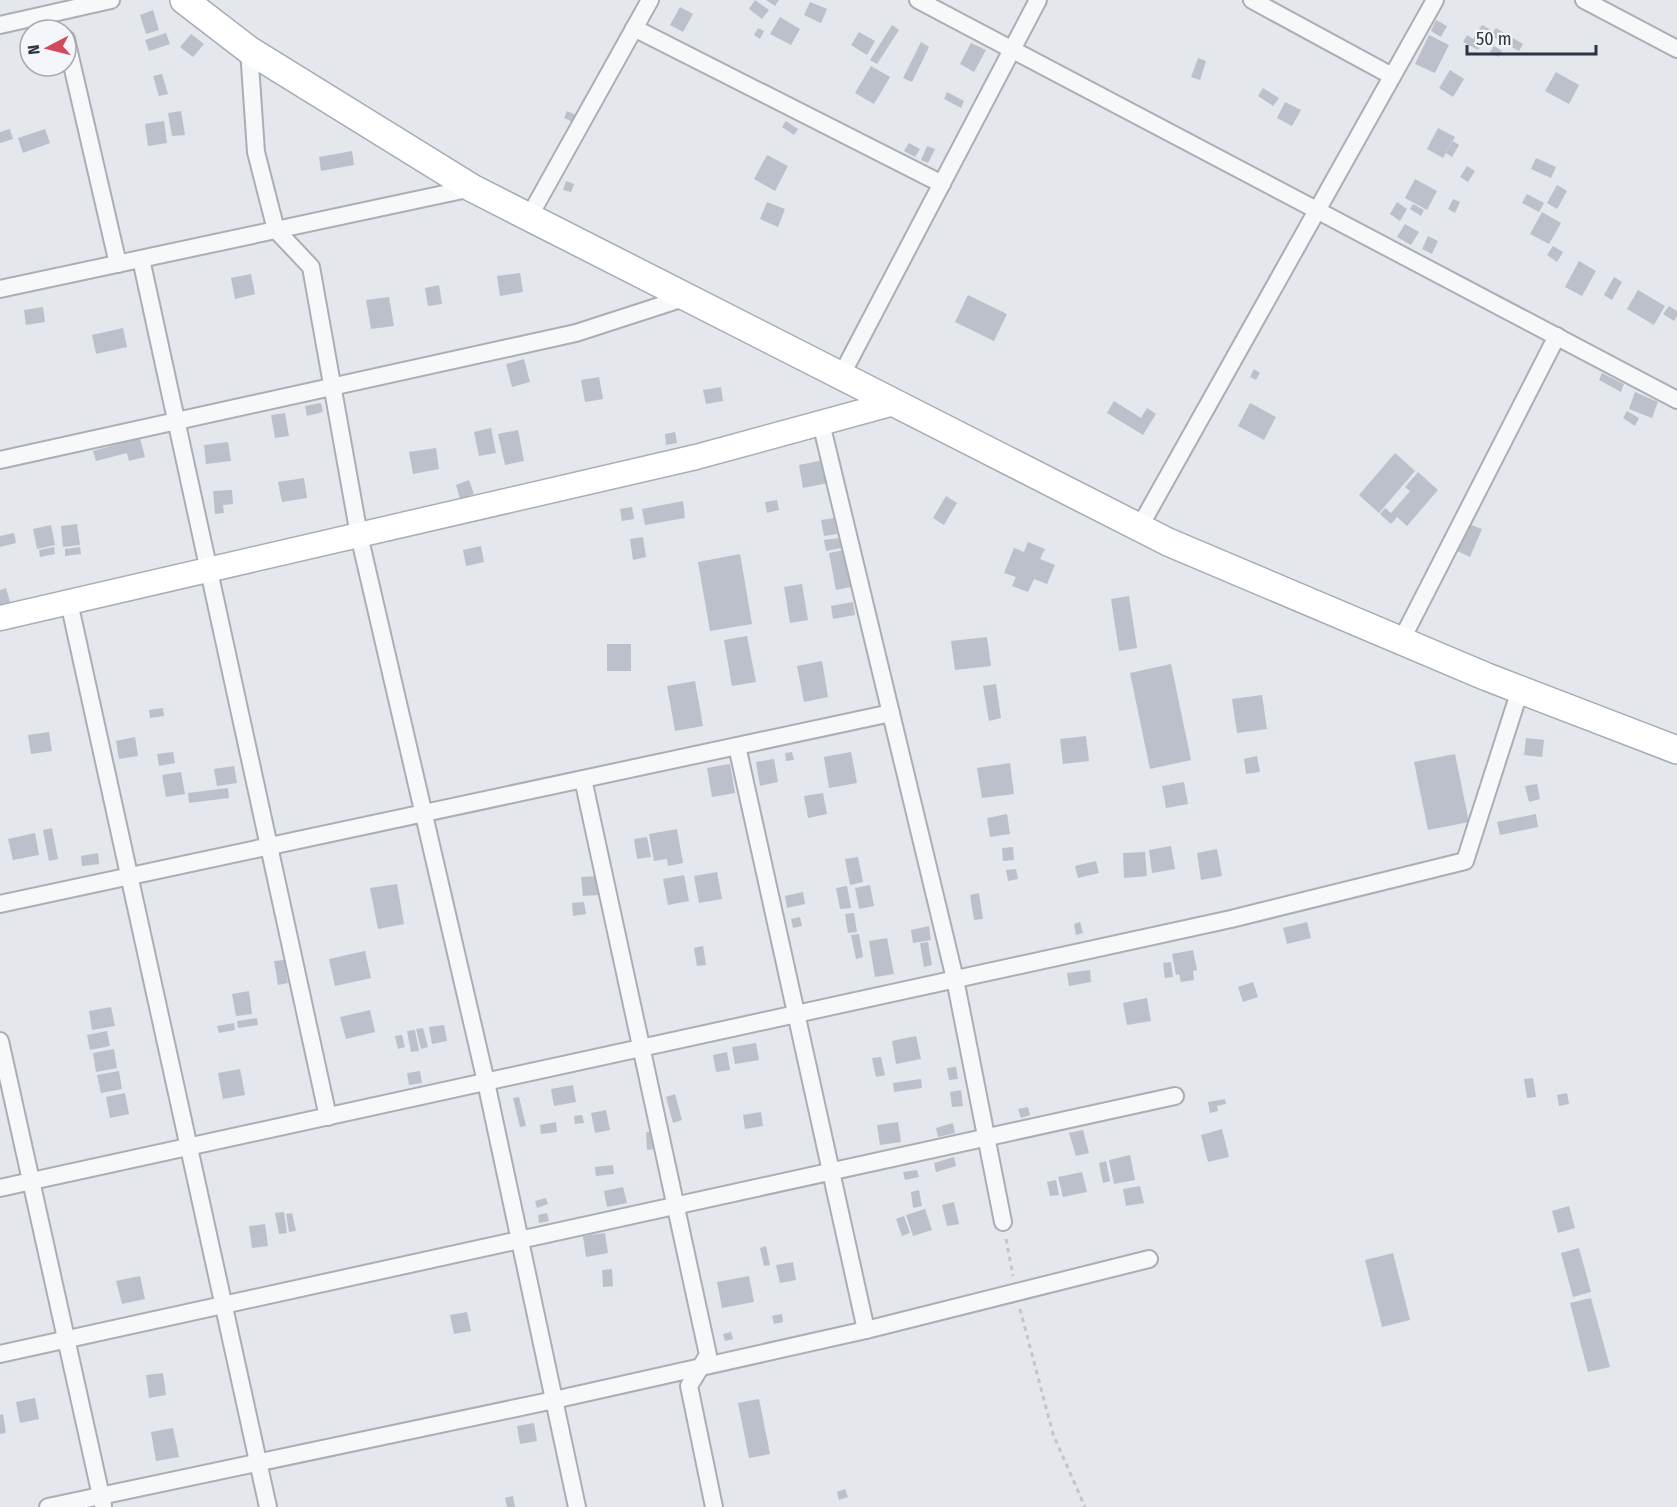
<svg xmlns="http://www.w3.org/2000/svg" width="1677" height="1507" viewBox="0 0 1677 1507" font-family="'Fira Sans Condensed',sans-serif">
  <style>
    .building { fill: #bbc0ca }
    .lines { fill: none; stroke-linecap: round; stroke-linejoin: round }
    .street-casing { stroke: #a9aeb7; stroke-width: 20 }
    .secondary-casing { stroke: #a9aeb7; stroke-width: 27 }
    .primary-casing { stroke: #a3abb8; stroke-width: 30 }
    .path { stroke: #c2c5cb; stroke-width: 3; stroke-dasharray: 4.5 4.5; stroke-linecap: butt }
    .street { stroke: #f7f8fa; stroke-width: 16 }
    .secondary { stroke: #fff; stroke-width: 24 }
    .primary { stroke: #fff; stroke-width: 27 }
  </style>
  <rect width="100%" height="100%" fill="#e4e7ec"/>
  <g class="building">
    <path d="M755,0L769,10L762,19L749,9Z"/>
    <path d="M766,0H779L775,6Z"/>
    <path d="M810,2L827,9L821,23L804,15Z"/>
    <path d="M680,7L693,14L683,32L670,25Z"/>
    <path d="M153,10L159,30L146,34L140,15Z"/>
    <path d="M780,17L800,29L791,45L770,34Z"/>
    <path d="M1436,20L1447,26L1441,37L1431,31Z"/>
    <path d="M892,25L899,30L877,64L870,60Z"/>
    <path d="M1482,25L1491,30L1478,50L1463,42L1467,35L1473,39Z"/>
    <path d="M758,28L764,31L760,39L754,35Z"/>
    <path d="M1496,28L1523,44L1519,51L1491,36Z"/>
    <path d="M859,32L875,41L867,55L851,45Z"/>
    <path d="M166,33L170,44L149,51L145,40Z"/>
    <path d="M191,34L204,44L193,57L180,47Z"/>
    <path d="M1429,35L1449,45L1435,73L1415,64Z"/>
    <path d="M921,42L929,47L912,82L903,78Z"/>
    <path d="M971,43L986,50L974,72L960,64Z"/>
    <path d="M1494,46L1502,51L1499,57L1490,52Z"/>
    <path d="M1198,58L1206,61L1200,80L1191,77Z"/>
    <path d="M871,66L890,77L874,104L855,93Z"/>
    <path d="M1450,70L1464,79L1453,97L1439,88Z"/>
    <path d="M1556,72L1579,85L1569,104L1545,91Z"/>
    <path d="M162,74L168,94L159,96L153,76Z"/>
    <path d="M1263,88L1279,98L1273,106L1258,96Z"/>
    <path d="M947,92L964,101L961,108L944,99Z"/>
    <path d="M1285,102L1301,110L1292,126L1277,118Z"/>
    <path d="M181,111L185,135L172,136L168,113Z"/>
    <path d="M567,111L576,115L573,122L564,118Z"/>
    <path d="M164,121L167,143L148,146L145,124Z"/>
    <path d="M786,121L798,129L794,135L782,127Z"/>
    <path d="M1438,128L1455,137L1443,158L1427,149Z"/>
    <path d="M10,129L13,139L0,143V132Z"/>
    <path d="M45,129L50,143L23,153L18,138Z"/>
    <path d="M1453,141L1459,145L1452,157L1446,153Z"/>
    <path d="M909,143L920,149L915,157L904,151Z"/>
    <path d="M927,146L935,149L928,163L921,160Z"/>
    <path d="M352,151L354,165L321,171L319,157Z"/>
    <path d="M767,155L788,166L775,191L754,179Z"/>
    <path d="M1536,158L1556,167L1551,178L1531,169Z"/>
    <path d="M1467,166L1475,171L1468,182L1460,177Z"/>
    <path d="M1415,179L1437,191L1427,210L1405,198Z"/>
    <path d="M566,181L574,184L571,192L563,190Z"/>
    <path d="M1557,185L1567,191L1557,209L1547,203Z"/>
    <path d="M1527,194L1544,203L1539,212L1522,203Z"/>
    <path d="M1453,199L1460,202L1455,213L1448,209Z"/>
    <path d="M767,202L785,209L778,227L760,219Z"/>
    <path d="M1397,202L1407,209L1400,221L1390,214Z"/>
    <path d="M1413,204L1424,210L1421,216L1410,209Z"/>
    <path d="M1542,212L1561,223L1549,244L1530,234Z"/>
    <path d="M1405,224L1419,232L1411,245L1397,237Z"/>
    <path d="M1428,236L1438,241L1432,254L1422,249Z"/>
    <path d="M1553,246L1563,252L1557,262L1547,255Z"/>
    <path d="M1579,261L1596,271L1582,296L1565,287Z"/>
    <path d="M520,273L523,292L500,296L497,276Z"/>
    <path d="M251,274L255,294L235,299L231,278Z"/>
    <path d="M1614,277L1622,282L1612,300L1604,295Z"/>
    <path d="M439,285L442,304L428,306L425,288Z"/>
    <path d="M1638,290L1665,306L1654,325L1627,309Z"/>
    <path d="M968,295L1007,314L994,341L955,322Z"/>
    <path d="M389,297L394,326L371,329L366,300Z"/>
    <path d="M1669,306L1677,311V316L1674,321L1663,314Z"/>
    <path d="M43,307L45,322L26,325L24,310Z"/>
    <path d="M123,328L127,347L96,354L92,335Z"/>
    <path d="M524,359L530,382L512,387L506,364Z"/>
    <path d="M1254,369L1260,373L1256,380L1250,377Z"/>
    <path d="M1602,373L1624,384L1621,392L1599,380Z"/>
    <path d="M599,377L603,399L585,402L581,380Z"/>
    <path d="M721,387L723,401L706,404L703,390Z"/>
    <path d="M1635,392L1658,402L1652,418L1629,409Z"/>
    <path d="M1114,401L1141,418L1147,408L1156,414L1143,435L1107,413Z"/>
    <path d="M321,403L323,412L307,416L305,406Z"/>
    <path d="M1250,403L1276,417L1264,440L1238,426Z"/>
    <path d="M1627,411L1639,418L1635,426L1623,418Z"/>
    <path d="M285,413L289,436L275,438L271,415Z"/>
    <path d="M491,428L496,453L479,456L474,432Z"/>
    <path d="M518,430L524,461L505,465L498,434Z"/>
    <path d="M675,432L677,443L666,445L665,434Z"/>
    <path d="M140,438L145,457L129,461L127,453L96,461L93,451Z"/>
    <path d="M228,442L231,461L206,464L204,445Z"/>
    <path d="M436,448L439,469L413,474L409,452Z"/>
    <path d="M1395,453L1415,471L1379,513L1359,495Z"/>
    <path d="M824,460L828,483L803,488L799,465Z"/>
    <path d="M1418,472L1438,490L1407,526L1397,517L1391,524L1380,514L1385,508L1391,513L1410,491L1405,487Z"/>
    <path d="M304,478L307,498L282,502L278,482Z"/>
    <path d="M469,480L474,494L460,499L456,485Z"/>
    <path d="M232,490L233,504L223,505L224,513L215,514L213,491Z"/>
    <path d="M946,496L957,503L944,525L933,518Z"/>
    <path d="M777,500L779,510L767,513L765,502Z"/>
    <path d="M683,501L685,518L645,525L642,509Z"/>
    <path d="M632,507L634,519L622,521L620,509Z"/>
    <path d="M834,518L837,534L824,536L821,520Z"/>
    <path d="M1466,523L1482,529L1470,557L1455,550Z"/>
    <path d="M77,524L80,545L63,547L61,526Z"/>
    <path d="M51,525L55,545L37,549L33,529Z"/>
    <path d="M14,533L16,543L0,547V536Z"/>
    <path d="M643,537L646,557L633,560L630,539Z"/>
    <path d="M839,538L841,548L826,551L824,540Z"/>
    <path d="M1028,542L1045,549L1040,559L1055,565L1047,584L1034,579L1028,592L1012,586L1016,577L1004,573L1014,548L1024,552Z"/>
    <path d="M481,546L484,562L466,566L463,550Z"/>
    <path d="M54,547L55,554L40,557L39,550Z"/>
    <path d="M80,547L81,554L65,556V549Z"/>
    <path d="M844,550L851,587L836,590L829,553Z"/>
    <path d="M740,554L752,624L710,631L698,562Z"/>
    <path d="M802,584L808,620L790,623L784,587Z"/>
    <path d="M6,588L10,602L0,605V590Z"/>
    <path d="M1129,596L1137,648L1119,651L1111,599Z"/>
    <path d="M853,602L855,615L833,619L831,606Z"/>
    <path d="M747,636L756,682L732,686L724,640Z"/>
    <path d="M987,637L991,666L955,670L951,641Z"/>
    <rect x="607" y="644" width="24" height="27"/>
    <path d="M822,661L828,697L804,702L797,666Z"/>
    <path d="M1171,664L1191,760L1150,769L1130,673Z"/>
    <path d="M695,681L703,726L675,731L667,686Z"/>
    <path d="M996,684L1001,718L989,721L983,686Z"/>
    <path d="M1262,695L1267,729L1237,733L1232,699Z"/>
    <path d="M163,708L164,716L150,718L149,710Z"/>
    <path d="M49,732L52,751L31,754L28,735Z"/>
    <path d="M1086,736L1089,761L1063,764L1060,739Z"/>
    <path d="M135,737L138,756L119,759L116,741Z"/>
    <path d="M1526,738L1544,740L1542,757L1524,755Z"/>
    <path d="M173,752L175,763L159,766L157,754Z"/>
    <path d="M792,752L794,760L786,761L785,753Z"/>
    <path d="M851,752L857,783L829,788L824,757Z"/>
    <path d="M1455,754L1469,822L1428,830L1414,762Z"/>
    <path d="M1257,756L1260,772L1246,774L1244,759Z"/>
    <path d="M774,759L778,782L760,786L756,762Z"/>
    <path d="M1010,763L1014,794L982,798L977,768Z"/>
    <path d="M730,764L735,793L712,797L707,768Z"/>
    <path d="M234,766L237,783L217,786L214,769Z"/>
    <path d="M181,772L185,794L166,797L162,775Z"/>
    <path d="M1184,782L1188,804L1166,808L1162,786Z"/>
    <path d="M1537,784L1540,799L1529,802L1525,786Z"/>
    <path d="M228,788L229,798L189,803L188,793Z"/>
    <path d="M823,793L827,814L808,818L804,796Z"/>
    <path d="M1007,814L1010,834L990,837L987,818Z"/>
    <path d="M1536,814L1538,827L1500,835L1497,822Z"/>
    <path d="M52,828L58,859L49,861L43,830Z"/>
    <path d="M677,829L683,863L668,866L667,859L654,861L649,834Z"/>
    <path d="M35,833L39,855L13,860L8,839Z"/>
    <path d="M647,837L651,857L637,859L634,839Z"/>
    <path d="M1171,846L1175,869L1152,873L1149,850Z"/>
    <path d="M1013,847L1014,860L1003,861L1002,848Z"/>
    <path d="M1217,849L1222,876L1201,880L1197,853Z"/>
    <path d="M1145,852L1147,876L1124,878L1123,853Z"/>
    <path d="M98,853L99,864L82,866L81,856Z"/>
    <path d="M858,857L863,882L850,885L845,859Z"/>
    <path d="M1096,861L1099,873L1078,878L1075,866Z"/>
    <path d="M1016,869L1018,879L1008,881L1006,870Z"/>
    <path d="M717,872L722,899L699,903L694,876Z"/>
    <path d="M684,875L689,901L668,905L663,879Z"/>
    <path d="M598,876L599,895L583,896L581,877Z"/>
    <path d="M397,884L404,924L378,929L370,888Z"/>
    <path d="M870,885L874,906L859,909L855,888Z"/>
    <path d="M847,886L851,908L840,909L836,888Z"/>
    <path d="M803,892L805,904L787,908L785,896Z"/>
    <path d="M979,893L983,919L974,920L970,895Z"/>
    <path d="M584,902L586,914L573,916L572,903Z"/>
    <path d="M854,913L857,932L848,933L845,914Z"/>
    <path d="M800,917L802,926L793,928L791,919Z"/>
    <path d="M1080,922L1083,933L1076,935L1074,924Z"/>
    <path d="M1307,922L1311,938L1287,944L1283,928Z"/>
    <path d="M929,926L931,940L913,943L911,930Z"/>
    <path d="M859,934L863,957L856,959L851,935Z"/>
    <path d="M887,938L894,974L875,977L869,941Z"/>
    <path d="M928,942L932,965L924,967L920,943Z"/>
    <path d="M703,946L706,965L697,966L694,948Z"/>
    <path d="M1193,950L1197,970L1193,971L1194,980L1181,982L1179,974L1176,975L1172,954Z"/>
    <path d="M365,951L371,978L335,986L329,959Z"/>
    <path d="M284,960L288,983L278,985L274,961Z"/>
    <path d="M1171,962L1173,977L1165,978L1163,963Z"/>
    <path d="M1090,970L1091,982L1069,986L1067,973Z"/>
    <path d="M1253,982L1258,997L1243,1002L1238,987Z"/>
    <path d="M249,991L252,1014L236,1016L232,994Z"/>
    <path d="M1147,998L1151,1021L1127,1025L1123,1003Z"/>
    <path d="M111,1007L115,1026L92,1030L89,1011Z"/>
    <path d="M370,1010L375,1032L346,1039L340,1017Z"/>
    <path d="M257,1018L258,1025L238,1028L237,1021Z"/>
    <path d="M234,1023L235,1030L219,1033L217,1026Z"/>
    <path d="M444,1025L447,1041L432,1044L429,1027Z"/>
    <path d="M423,1028L428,1047L421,1049L416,1029Z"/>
    <path d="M415,1030L419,1051L411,1052L407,1031Z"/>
    <path d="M107,1031L110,1046L90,1050L87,1035Z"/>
    <path d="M402,1035L405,1047L398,1049L395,1036Z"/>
    <path d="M916,1036L921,1059L896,1064L892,1041Z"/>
    <path d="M756,1043L759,1060L735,1064L732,1047Z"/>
    <path d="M114,1049L117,1068L96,1072L93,1053Z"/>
    <path d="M727,1052L730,1070L716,1072L713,1055Z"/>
    <path d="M881,1057L885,1075L876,1077L872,1058Z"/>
    <path d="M956,1067L958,1079L949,1080L947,1068Z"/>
    <path d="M240,1069L245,1095L223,1099L218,1073Z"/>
    <path d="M119,1071L122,1089L101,1093L97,1075Z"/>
    <path d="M420,1071L422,1083L409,1085L407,1073Z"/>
    <path d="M1533,1078L1536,1097L1527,1098L1524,1079Z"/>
    <path d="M921,1079L922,1088L894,1092L893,1083Z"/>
    <path d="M573,1085L576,1102L554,1106L551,1089Z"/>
    <path d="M961,1090L963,1106L952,1107L950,1092Z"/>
    <path d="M125,1093L129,1114L110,1118L106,1097Z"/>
    <path d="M1567,1093L1569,1104L1559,1106L1557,1095Z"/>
    <path d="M675,1094L682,1120L673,1123L666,1097Z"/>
    <path d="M519,1097L526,1126L520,1127L513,1098Z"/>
    <path d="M1225,1099L1226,1104L1217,1106L1218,1111L1210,1113L1208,1102Z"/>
    <path d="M1028,1107L1030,1115L1021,1118L1018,1109Z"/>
    <path d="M606,1110L610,1130L595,1133L591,1113Z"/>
    <path d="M761,1112L763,1126L745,1129L743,1115Z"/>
    <path d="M582,1115L584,1123L575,1124L574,1116Z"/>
    <path d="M556,1122L557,1132L541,1134L540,1125Z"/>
    <path d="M898,1122L901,1142L880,1145L877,1125Z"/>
    <path d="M953,1123L955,1133L938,1137L936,1128Z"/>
    <path d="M1222,1129L1229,1157L1208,1162L1201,1135Z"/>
    <path d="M1083,1130L1089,1153L1076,1156L1069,1133Z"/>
    <path d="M646,1132H655V1149L647,1150Z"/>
    <path d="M1130,1155L1135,1180L1114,1184L1109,1160Z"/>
    <path d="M954,1157L956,1166L936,1172L934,1163Z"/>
    <path d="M1106,1161L1110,1181L1103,1183L1099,1163Z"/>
    <path d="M613,1165L614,1174L596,1176L595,1167Z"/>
    <path d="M917,1170L919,1177L905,1180L903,1172Z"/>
    <path d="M1082,1172L1087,1192L1063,1197L1058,1177Z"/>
    <path d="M1056,1180L1059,1195L1050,1196L1047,1182Z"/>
    <path d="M1140,1186L1144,1203L1126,1206L1123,1189Z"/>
    <path d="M623,1187L627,1203L607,1207L604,1191Z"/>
    <path d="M919,1190L922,1206L913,1208L911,1192Z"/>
    <path d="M546,1198L548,1204L537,1208L535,1201Z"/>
    <path d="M954,1202L959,1224L947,1226L942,1205Z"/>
    <path d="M1569,1206L1575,1228L1558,1233L1552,1211Z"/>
    <path d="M925,1209L932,1230L913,1236L906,1215Z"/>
    <path d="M284,1212L287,1233L279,1234L275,1213Z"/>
    <path d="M292,1213L296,1231L289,1232L286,1214Z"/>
    <path d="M547,1213L549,1221L539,1223L538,1215Z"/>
    <path d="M904,1216L910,1233L902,1236L896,1219Z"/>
    <path d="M265,1224L268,1246L252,1248L249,1226Z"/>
    <path d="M605,1233L608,1253L586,1257L583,1236Z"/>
    <path d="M766,1246L770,1265L764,1266L760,1248Z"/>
    <path d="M1579,1248L1591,1292L1573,1297L1561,1253Z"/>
    <path d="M1393,1253L1410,1320L1382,1327L1365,1260Z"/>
    <path d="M793,1262L796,1280L780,1283L776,1265Z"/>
    <path d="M612,1269L613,1286L603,1287L602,1270Z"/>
    <path d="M140,1276L145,1299L122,1304L116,1281Z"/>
    <path d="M749,1276L754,1302L722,1308L717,1282Z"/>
    <path d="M1591,1298L1610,1367L1588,1372L1570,1303Z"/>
    <path d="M467,1312L471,1331L454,1334L450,1315Z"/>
    <path d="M782,1314L783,1322L774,1324L772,1316Z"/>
    <path d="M731,1332L733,1339L725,1341L723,1334Z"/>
    <path d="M163,1373L166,1395L149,1398L146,1375Z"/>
    <path d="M35,1398L39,1419L20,1423L16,1402Z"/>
    <path d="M759,1399L770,1454L749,1458L738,1403Z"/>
    <path d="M3,1414L6,1433L0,1434V1415Z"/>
    <path d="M534,1423L537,1441L520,1444L517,1426Z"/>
    <path d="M173,1428L179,1457L156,1461L151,1432Z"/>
    <path d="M845,1489L848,1497L839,1500L837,1492Z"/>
    <path d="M513,1496L515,1507H507L505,1498Z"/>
  </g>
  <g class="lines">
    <g class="street-casing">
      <g id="street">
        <path d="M918,0L1677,400"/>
        <path d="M1252,0L1392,76"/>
        <path d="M1584,0L1677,49"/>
        <path d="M0,25L111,0"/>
        <path d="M634,28L942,184"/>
        <path d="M66,39L118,264"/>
        <path d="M249,50L256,152L276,230L311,267L359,535L486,1082L577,1507"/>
        <path d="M529,217L650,0"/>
        <path d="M141,259L328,1117"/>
        <path d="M0,289L472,188"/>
        <path d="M841,376L1038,0"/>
        <path d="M821,423L955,979L1003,1222"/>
        <path d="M0,460L576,333L687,297"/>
        <path d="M1139,528L1435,0"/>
        <path d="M69,602L268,1507"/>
        <path d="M1401,641L1557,336"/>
        <path d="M737,746L866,1330"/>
        <path d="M583,779L708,1355L689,1386L714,1507"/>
        <path d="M0,904L891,713"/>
        <path d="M0,1041L103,1505"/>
        <path d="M0,1188L1231,919L1465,861L1520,690"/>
        <path d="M0,1354L1175,1096"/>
        <path d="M48,1507L554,1400L866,1330L1149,1259"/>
      </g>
    </g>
    <g class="secondary-casing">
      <path id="secondary" d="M0,618L696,457L894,403"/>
    </g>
    <g class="primary-casing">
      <path id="primary" d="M184,0L249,50L472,188L1168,542L1487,677L1677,750"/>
    </g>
    <g class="path">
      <path d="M1006,1239L1013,1276"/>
      <path d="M1020,1309L1053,1434L1085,1507"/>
    </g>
    <use href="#street" class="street"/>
    <use href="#secondary" class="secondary"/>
    <use href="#primary" class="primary"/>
  </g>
  <g transform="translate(48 48) rotate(263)"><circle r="28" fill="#f4f6f9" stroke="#a4a8b1" stroke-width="1.5"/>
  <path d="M0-4.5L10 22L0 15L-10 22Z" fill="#d1495b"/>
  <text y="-9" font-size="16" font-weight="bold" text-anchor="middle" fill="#2b3445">N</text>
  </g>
  <path d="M1467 45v9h129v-9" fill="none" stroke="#2b3445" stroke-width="3"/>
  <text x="1476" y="45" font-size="18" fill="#2b3445" stroke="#f4f6f9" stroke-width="4.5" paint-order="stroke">50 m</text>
</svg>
